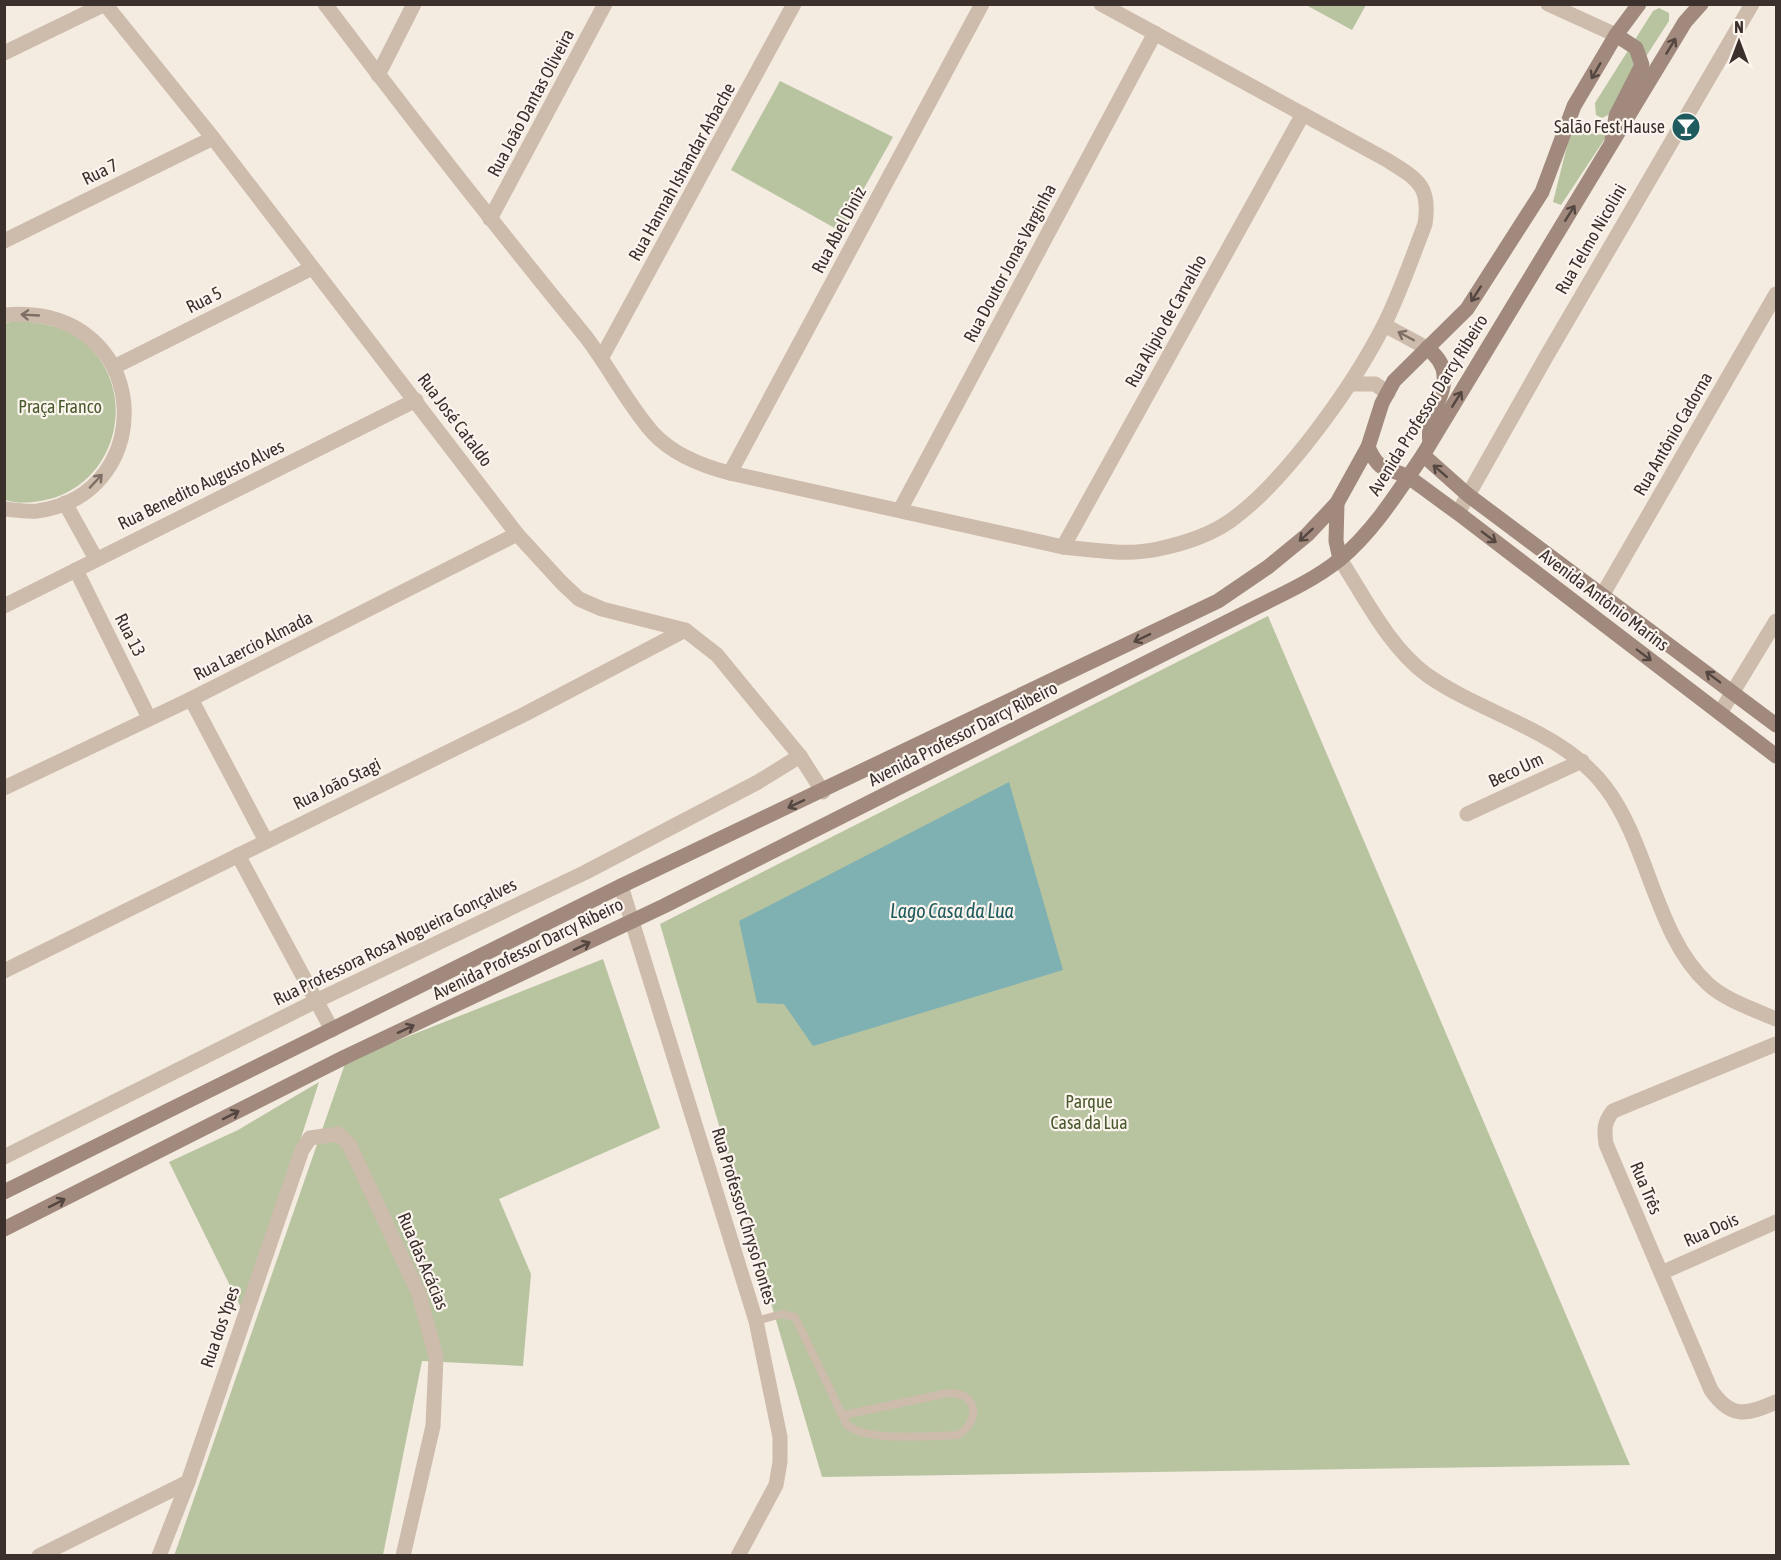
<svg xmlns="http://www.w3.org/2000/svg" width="1781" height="1560" viewBox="0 0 1781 1560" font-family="'Asap Condensed',sans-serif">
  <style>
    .green { fill: #b8c4a0 }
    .water { fill: #7fb0b2 }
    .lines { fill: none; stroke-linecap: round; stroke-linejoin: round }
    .lane { stroke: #cdbbac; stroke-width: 8 }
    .street { stroke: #cdbbac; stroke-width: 15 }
    .secondary { stroke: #a18a7d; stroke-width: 15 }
    .oneway { stroke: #544640 }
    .oneway2 { stroke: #7d6f65 }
    .labels { text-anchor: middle; stroke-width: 4.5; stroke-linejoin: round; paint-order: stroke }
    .street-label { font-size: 18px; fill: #3b302b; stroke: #fbf5ee }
    .poi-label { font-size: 18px; fill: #3b302b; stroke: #fbf5ee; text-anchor: end }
    .park-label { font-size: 18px; fill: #4a5a2e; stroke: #fbf5ee }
    .water-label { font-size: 20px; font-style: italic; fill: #1f5a5e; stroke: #fbf5ee }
  </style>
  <rect width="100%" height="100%" fill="#f4ebe1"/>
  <g class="green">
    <path d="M1306,5H1366L1352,30Z"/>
    <path d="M1659,8L1669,13V21L1608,115L1602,118L1596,115L1595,103L1653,11Z"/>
    <path d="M780,81L893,137L840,231L731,170Z"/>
    <path d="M1575,114C1580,132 1592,136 1608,134L1561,205L1553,202Z"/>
    <path d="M18,321C40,322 66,327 83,341C136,385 122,471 59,496C42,502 22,505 5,500L4,323Z"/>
    <path d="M1268,616L1630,1465L822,1477L660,924Z"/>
    <path d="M603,959L660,1128L499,1199L531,1274L523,1366L422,1361L383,1555L174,1556L346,1061Z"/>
    <path d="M319,1082L244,1314L169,1162L238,1130Z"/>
  </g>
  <path class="water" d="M1009,782L1063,970L813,1046L784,1004L757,1003L739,921Z"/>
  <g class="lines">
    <path class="lane" d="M756,1321L782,1314L795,1317L847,1425C867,1442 931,1436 958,1435C981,1421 978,1392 948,1393L844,1415"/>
    <g class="street">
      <path d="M105,4L213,138L517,534L562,583L579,599L602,609L685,630L717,655L800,756L823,792"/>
      <path d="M325,4C410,117 497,228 586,337C609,367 630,408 654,434C674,455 702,466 730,473L1063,547C1094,550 1127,556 1158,549C1182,544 1210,535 1230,521C1285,482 1353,386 1384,325C1400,293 1412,258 1425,224C1431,185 1417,179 1387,160L1101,4"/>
      <path d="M1548,4L1616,35"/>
      <path d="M4,53L105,4"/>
      <path d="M378,75L414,4"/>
      <path d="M490,219L605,4"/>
      <path d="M4,241L213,138"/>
      <path d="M4,315C153,302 163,494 37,511C27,512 15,510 4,509"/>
      <path d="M1384,325L1427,348"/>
      <path d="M602,357L794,4"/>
      <path d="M114,367L312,268"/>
      <path d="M1350,384H1375L1388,393"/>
      <path d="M730,473L982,4"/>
      <path d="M65,503L96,559"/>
      <path d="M900,510L1155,33"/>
      <path d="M1458,513L1546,357L1752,4"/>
      <path d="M1063,547L1303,114"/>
      <path d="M1340,559C1365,598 1389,647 1427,675C1484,715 1563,730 1606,788C1649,845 1655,935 1708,984C1725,1000 1755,1010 1776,1019"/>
      <path d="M76,570L149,718"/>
      <path d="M1603,594L1776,294"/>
      <path d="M4,606L416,400"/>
      <path d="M191,699L266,841"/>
      <path d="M1720,713L1776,621"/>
      <path d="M4,788L191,699L517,534"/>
      <path d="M1467,814L1582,761"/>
      <path d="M238,855L332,1030"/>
      <path d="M621,886L756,1321L780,1437V1462L776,1485L738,1556"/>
      <path d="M4,971L525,714L685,630"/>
      <path d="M1776,1044L1613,1111C1604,1122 1604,1130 1606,1144L1711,1390C1731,1419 1746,1415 1776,1402"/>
      <path d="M4,1157L316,1001L584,873L758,782L800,756"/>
      <path d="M1661,1273L1776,1222"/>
      <path d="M39,1556L188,1482"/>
      <path d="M159,1556L188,1482L302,1150L310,1138L338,1134L349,1144L419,1294L436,1357L433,1426L403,1556"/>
    </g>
    <g class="secondary">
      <path d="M1612,140L1616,116L1642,65L1636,48L1616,35"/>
      <path d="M1427,348C1467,379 1424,406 1430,442"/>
      <path d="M1368,447C1382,478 1390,465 1411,479C1427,490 1442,502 1458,513L1776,756"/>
      <path d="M1423,455L1468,495L1776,725"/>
      <path d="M1337,503L1336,541L1340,559"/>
      <path d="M4,1192L621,886L1218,601L1268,567L1307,535L1337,503L1368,447L1382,403L1394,381L1467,309L1542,192L1574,106L1616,35L1639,4"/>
      <path d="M4,1229L345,1057L664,906L1237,617C1271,599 1309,584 1339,560C1373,532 1398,492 1423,455L1685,22L1701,4"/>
    </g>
  </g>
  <defs><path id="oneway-shaft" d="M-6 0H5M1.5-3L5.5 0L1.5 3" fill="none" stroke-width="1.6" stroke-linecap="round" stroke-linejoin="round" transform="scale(1.5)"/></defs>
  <g class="oneway">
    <use href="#oneway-shaft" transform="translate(1671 46) rotate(-59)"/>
    <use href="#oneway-shaft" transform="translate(1596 71) rotate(120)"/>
    <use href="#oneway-shaft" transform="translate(1570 213) rotate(-58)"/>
    <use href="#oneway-shaft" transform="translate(1476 294) rotate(123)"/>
    <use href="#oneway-shaft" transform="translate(1457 399) rotate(-58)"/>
    <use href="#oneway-shaft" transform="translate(1440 471) rotate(-139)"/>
    <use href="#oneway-shaft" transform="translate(1306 535) rotate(137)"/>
    <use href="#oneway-shaft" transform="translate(1489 537) rotate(37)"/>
    <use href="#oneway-shaft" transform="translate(1142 638) rotate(154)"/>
    <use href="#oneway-shaft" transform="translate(1644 655) rotate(37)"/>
    <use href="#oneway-shaft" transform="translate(1713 677) rotate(-143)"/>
    <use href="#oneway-shaft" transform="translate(796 804) rotate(155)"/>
    <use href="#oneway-shaft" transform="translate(582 946) rotate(-25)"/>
    <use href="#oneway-shaft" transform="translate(406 1029) rotate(-25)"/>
    <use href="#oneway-shaft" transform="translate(231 1115) rotate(-27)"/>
    <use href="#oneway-shaft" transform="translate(57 1203) rotate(-27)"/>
  </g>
  <g class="oneway2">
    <use href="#oneway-shaft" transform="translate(30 315) rotate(-177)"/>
    <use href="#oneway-shaft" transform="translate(1406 336) rotate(-152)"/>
    <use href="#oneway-shaft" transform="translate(96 481) rotate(-47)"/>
  </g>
  <defs>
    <g id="bar-disc" transform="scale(1.5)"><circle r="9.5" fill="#1f5a5e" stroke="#fbf5ee"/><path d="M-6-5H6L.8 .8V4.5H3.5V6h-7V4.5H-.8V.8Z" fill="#fff"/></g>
  </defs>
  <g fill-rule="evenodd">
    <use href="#bar-disc" x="1686" y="127"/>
  </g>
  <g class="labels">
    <g class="street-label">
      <text transform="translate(531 103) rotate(-62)" y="6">Rua João Dantas Oliveira</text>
      <text transform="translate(100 172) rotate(-26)" y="6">Rua 7</text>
      <text transform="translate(682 172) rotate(-61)" y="6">Rua Hannah Ishandar Arbache</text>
      <text transform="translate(839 230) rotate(-62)" y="6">Rua Abel Diniz</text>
      <text transform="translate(1591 239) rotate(-60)" y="6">Rua Telmo Nicolini</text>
      <text transform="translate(1010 263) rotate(-62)" y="6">Rua Doutor Jonas Varginha</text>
      <text transform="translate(204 300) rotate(-27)" y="6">Rua 5</text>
      <text transform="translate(1166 321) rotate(-61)" y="6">Rua Alipio de Carvalho</text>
      <text transform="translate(1428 405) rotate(-58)" y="6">Avenida Professor Darcy Ribeiro</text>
      <text transform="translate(455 420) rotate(53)" y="6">Rua José Cataldo</text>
      <text transform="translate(1673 434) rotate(-60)" y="6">Rua Antônio Cadorna</text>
      <text transform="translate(201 485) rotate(-26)" y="6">Rua Benedito Augusto Alves</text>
      <text transform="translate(1604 600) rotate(37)" y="6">Avenida Antônio Marins</text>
      <text transform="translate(130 635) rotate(63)" y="6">Rua 13</text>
      <text transform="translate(253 646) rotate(-27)" y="6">Rua Laercio Almada</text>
      <text transform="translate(963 734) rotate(-27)" y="6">Avenida Professor Darcy Ribeiro</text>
      <text transform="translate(1516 770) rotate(-25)" y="6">Beco Um</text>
      <text transform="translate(337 784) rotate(-26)" y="6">Rua João Stagi</text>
      <text transform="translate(395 942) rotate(-26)" y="6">Rua Professora Rosa Nogueira Gonçalves</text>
      <text transform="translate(528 949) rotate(-26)" y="6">Avenida Professor Darcy Ribeiro</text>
      <text transform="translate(1646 1188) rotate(67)" y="6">Rua Três</text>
      <text transform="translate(744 1216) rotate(73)" y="6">Rua Professor Chryso Fontes</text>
      <text transform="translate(1711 1230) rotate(-24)" y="6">Rua Dois</text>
      <text transform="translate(423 1261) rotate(67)" y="6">Rua das Acácias</text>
      <text transform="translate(220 1327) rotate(-71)" y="6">Rua dos Ypes</text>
    </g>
    <g class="poi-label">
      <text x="1665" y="133">Salão Fest Hause</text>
    </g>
    <g class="park-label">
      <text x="60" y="413">Praça Franco</text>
      <text x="1089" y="1108">Parque<tspan x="1089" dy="21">Casa da Lua</tspan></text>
    </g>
    <g class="water-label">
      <text x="952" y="918">Lago Casa da Lua</text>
    </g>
  </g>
  <rect width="1781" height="1560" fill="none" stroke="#3b302b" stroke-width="12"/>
  <g transform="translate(1739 42)" stroke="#fbf5ee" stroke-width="4.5" paint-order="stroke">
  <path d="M0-4.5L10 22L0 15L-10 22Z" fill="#3b302b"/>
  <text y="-9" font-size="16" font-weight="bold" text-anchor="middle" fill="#3b302b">N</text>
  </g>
</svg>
